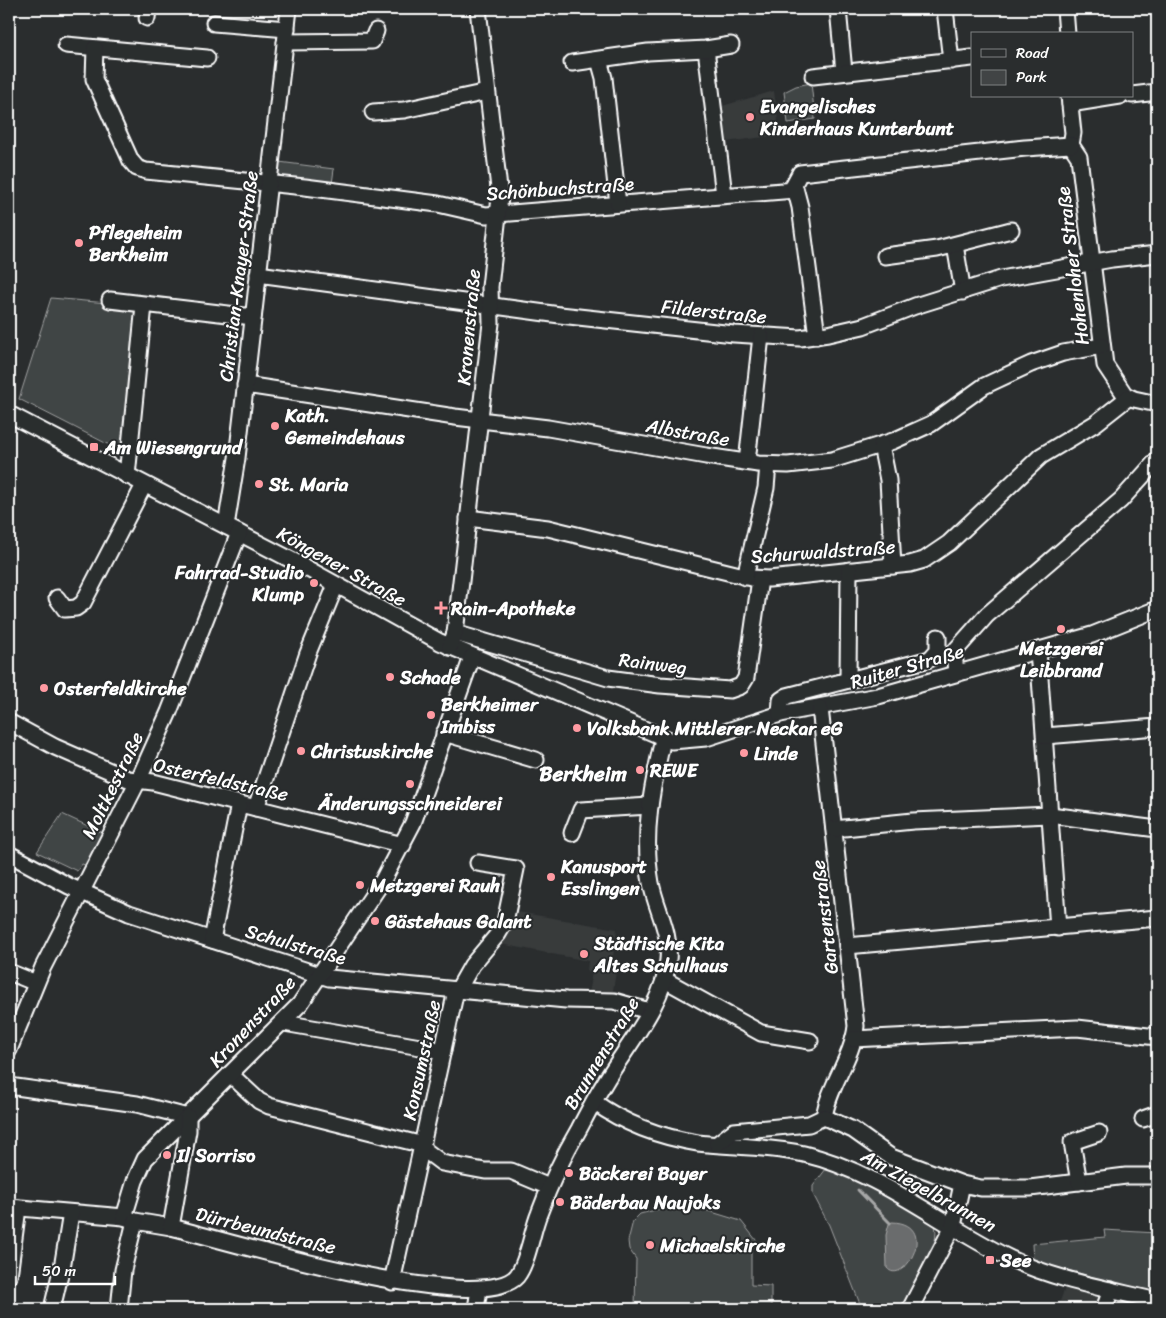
<svg xmlns="http://www.w3.org/2000/svg" width="1166" height="1318" viewBox="0 0 1166 1318" font-family="Sriracha,sans-serif">
  <style>
    .built { fill: #373a3b }
    .green { fill: #414445; stroke: #a0a2a2 }
    .water { fill: #6a6c6d; stroke: #a6a7a7 }
    .lines { fill: none; stroke-linecap: round; stroke-linejoin: round }
    .stream { stroke: #a6a7a7; stroke-width: 3 }
    .minor-casing { stroke: #fff; stroke-width: 19 }
    .minor { stroke: #2a2d2e; stroke-width: 15 }
    .poi-dot { fill: #ff9aa2; stroke: #2a2d2e; stroke-width: 2 }
    .labels { text-anchor: middle; stroke-width: 4; stroke-linejoin: round; paint-order: stroke }
    .poi-label { font-size: 19px; font-weight: bold; fill: #fff; stroke: #2a2d2e; text-anchor: start }
    .street-label { font-size: 19px; fill: #fff; stroke: #2a2d2e }
    .quarter-label { font-size: 21px; font-weight: bold; fill: #fff; stroke: #2a2d2e }
  </style>
  <rect width="100%" height="100%" fill="#2a2d2e"/>
  <filter id="ink" filterUnits="userSpaceOnUse"><feTurbulence type="fractalNoise" baseFrequency=".02" numOctaves="2"/><feDisplacementMap in="SourceGraphic" scale="10" xChannelSelector="R" yChannelSelector="G"/><feConvolveMatrix kernelMatrix="1 2 1 2 8 2 1 2 1" color-interpolation-filters="sRGB"/></filter>
  <g filter="url(#ink)">
    <g class="built">
      <path d="M774,91L780,135L726,142L725,139H723L720,118L725,117L722,106Z"/>
      <path d="M518,912L617,929L613,957L620,967V972H616L612,997L588,994L592,972L587,971L588,961L501,944L512,926L517,925Z"/>
      <path d="M1065,1288L1091,1294L1157,1309H1057Z"/>
    </g>
    <g class="green">
      <path d="M811,83L815,119L788,123L784,92L796,86Z"/>
      <path d="M279,162L334,169L332,184L278,178Z"/>
      <path d="M51,298L130,305L136,308L125,453L19,399Z"/>
      <path d="M62,814L103,833L85,865L82,864L77,871L37,852Z"/>
      <path d="M826,1169L865,1184L934,1223C944,1243 912,1293 898,1309H862L829,1225L813,1194V1186Z"/>
      <path d="M682,1203L741,1221L760,1245L751,1249V1285L771,1286V1309H635L636,1259L629,1249L628,1241L633,1221L640,1214Z"/>
      <path d="M1104,1230L1157,1233V1294L1033,1261L1032,1244L1105,1237Z"/>
    </g>
    <path class="water" d="M892,1222C941,1223 903,1288 887,1268L886,1235L889,1224Z"/>
    <g class="lines">
      <path class="stream" d="M858,1190L890,1223"/>
      <g class="minor-casing">
        <g id="minor">
          <path d="M838,9L844,72"/>
          <path d="M945,9L951,61"/>
          <path d="M1065,9L1067,34"/>
          <path d="M147,18L148,9"/>
          <path d="M214,23L287,29"/>
          <path d="M285,42L372,41L376,31"/>
          <path d="M66,45L207,58"/>
          <path d="M95,48L94,79L131,161L137,168L146,171L305,187L438,204L486,215L795,190"/>
          <path d="M706,49L724,195"/>
          <path d="M599,60L604,78L618,204"/>
          <path d="M572,63L648,52L706,49L731,45"/>
          <path d="M813,76L972,58"/>
          <path d="M1132,95L1157,92"/>
          <path d="M1069,96L1073,133L1071,145"/>
          <path d="M1070,104L1120,96"/>
          <path d="M373,112L404,110L487,92"/>
          <path d="M1071,145L1079,157L1105,365L1125,395L1134,399L1157,404"/>
          <path d="M955,245L963,292"/>
          <path d="M885,256L937,249L1011,230"/>
          <path d="M258,274L560,315L734,334L800,338L828,334L863,326L915,306L1001,279L1112,259L1157,254"/>
          <path d="M110,300L253,317"/>
          <path d="M817,336L800,207L794,184L800,173L1025,148L1071,145"/>
          <path d="M245,385L455,417L548,428L706,456L758,464L788,465L832,460L893,441L931,424L984,386L1031,364L1063,353L1102,346"/>
          <path d="M9,414L299,564L440,642L672,741L706,738L780,714L878,696L1092,635L1157,609"/>
          <path d="M881,445L888,480L893,566"/>
          <path d="M747,462L761,336"/>
          <path d="M127,476L144,305"/>
          <path d="M468,518L548,528L752,578L769,579L910,564L924,560L949,543L1041,456L1096,423L1129,397"/>
          <path d="M226,526L237,458L289,9"/>
          <path d="M745,577L766,488L768,465"/>
          <path d="M57,598L65,609L76,608L83,603L144,485"/>
          <path d="M455,633L608,678L660,685L730,690L741,686L746,678L760,579"/>
          <path d="M450,647L455,633L491,323L490,287L500,197L478,9"/>
          <path d="M1038,650L1058,928"/>
          <path d="M956,673L954,652L987,615L1121,500L1157,460"/>
          <path d="M848,678L849,570"/>
          <path d="M820,708L856,1026C853,1057 829,1085 824,1117"/>
          <path d="M780,714L781,700L787,696L930,659L938,650V637"/>
          <path d="M9,722L55,747L128,779L153,782L403,845"/>
          <path d="M444,733L536,760"/>
          <path d="M1045,736L1157,727"/>
          <path d="M256,808L308,653L336,585"/>
          <path d="M834,829L913,821L1050,815L1157,829"/>
          <path d="M572,833L581,810L650,806"/>
          <path d="M9,854L69,886L129,913L329,978L566,1000L614,1001L649,1011"/>
          <path d="M212,940L239,804"/>
          <path d="M847,946L1157,918"/>
          <path d="M9,972L36,983"/>
          <path d="M665,980L761,1033L810,1041"/>
          <path d="M284,1023L443,1051"/>
          <path d="M853,1039L1077,1028L1157,1037"/>
          <path d="M9,1050L43,967L138,781L169,712L239,533"/>
          <path d="M230,1074L259,1101L269,1106L423,1145"/>
          <path d="M9,1086L137,1104L188,1117"/>
          <path d="M594,1102C626,1125 660,1137 698,1143C734,1147 769,1146 804,1154C880,1172 939,1224 1009,1258C1055,1280 1108,1289 1157,1301"/>
          <path d="M824,1117L853,1130L891,1157L962,1184L981,1188H1030L1126,1176H1157"/>
          <path d="M1143,1119L1157,1114"/>
          <path d="M717,1144L734,1131L809,1124L824,1117"/>
          <path d="M422,1148L442,1163L485,1171H511L549,1187"/>
          <path d="M1079,1182L1072,1142L1099,1133"/>
          <path d="M9,1207L124,1217L135,1221L171,1227C227,1241 481,1318 517,1276C528,1262 532,1231 539,1214C550,1184 563,1156 579,1129C587,1114 595,1098 604,1084C626,1046 664,1005 668,960C671,932 656,909 651,883C642,834 652,787 663,739"/>
          <path d="M124,1217L135,1181L145,1159L300,1004L383,880L413,823L472,657"/>
          <path d="M171,1227L188,1131V1117"/>
          <path d="M9,1276L18,1208"/>
          <path d="M392,1282L455,995L472,965L498,934L505,922L516,869L478,863"/>
          <path d="M52,1309L63,1262L71,1213"/>
          <path d="M119,1309L123,1270L135,1221"/>
          <path d="M476,1309L479,1289"/>
          <path d="M910,1309L953,1226L962,1184"/>
          <path d="M1104,1309L1111,1290"/>
        </g>
      </g>
      <use href="#minor" class="minor"/>
    </g>
  </g>
  <g class="poi-dot">
    <circle cx="750" cy="117" r="5"/>
    <circle cx="79" cy="243" r="5"/>
    <circle cx="275" cy="426" r="5"/>
    <rect x="89" y="442" width="10" height="10" rx="2.5"/>
    <circle cx="259" cy="484" r="5"/>
    <circle cx="314" cy="583" r="5"/>
    <path d="M438.5 600.5h5v5h5v5h-5v5h-5v-5h-5v-5h5z"/>
    <circle cx="1061" cy="629" r="5"/>
    <circle cx="390" cy="677" r="5"/>
    <circle cx="44" cy="688" r="5"/>
    <circle cx="431" cy="715" r="5"/>
    <circle cx="577" cy="728" r="5"/>
    <circle cx="301" cy="751" r="5"/>
    <circle cx="744" cy="753" r="5"/>
    <circle cx="640" cy="770" r="5"/>
    <circle cx="410" cy="784" r="5"/>
    <circle cx="551" cy="877" r="5"/>
    <circle cx="360" cy="885" r="5"/>
    <circle cx="375" cy="921" r="5"/>
    <circle cx="584" cy="954" r="5"/>
    <circle cx="167" cy="1155" r="5"/>
    <circle cx="569" cy="1173" r="5"/>
    <circle cx="560" cy="1202" r="5"/>
    <circle cx="650" cy="1245" r="5"/>
    <rect x="985" y="1255" width="10" height="10" rx="2.5"/>
  </g>
  <g class="labels">
    <g class="poi-label">
      <text x="760" y="113">Evangelisches<tspan x="760" dy="22">Kinderhaus Kunterbunt</tspan></text>
      <text x="89" y="239">Pflegeheim<tspan x="89" dy="22">Berkheim</tspan></text>
      <text x="285" y="422">Kath.<tspan x="285" dy="22">Gemeindehaus</tspan></text>
      <text x="104" y="454">Am Wiesengrund</text>
      <text x="269" y="491">St. Maria</text>
      <text x="304" y="579" text-anchor="end">Fahrrad-Studio<tspan x="304" dy="22">Klump</tspan></text>
      <text x="451" y="615">Rain-Apotheke</text>
      <text x="1061" y="655" text-anchor="middle">Metzgerei<tspan x="1061" dy="22">Leibbrand</tspan></text>
      <text x="400" y="684">Schade</text>
      <text x="54" y="695">Osterfeldkirche</text>
      <text x="441" y="711">Berkheimer<tspan x="441" dy="22">Imbiss</tspan></text>
      <text x="587" y="735">Volksbank Mittlerer Neckar eG</text>
      <text x="311" y="758">Christuskirche</text>
      <text x="754" y="760">Linde</text>
      <text x="650" y="777">REWE</text>
      <text x="410" y="810" text-anchor="middle">Änderungsschneiderei</text>
      <text x="561" y="873">Kanusport<tspan x="561" dy="22">Esslingen</tspan></text>
      <text x="370" y="892">Metzgerei Rauh</text>
      <text x="385" y="928">Gästehaus Galant</text>
      <text x="594" y="950">Städtische Kita<tspan x="594" dy="22">Altes Schulhaus</tspan></text>
      <text x="177" y="1162">Il Sorriso</text>
      <text x="579" y="1180">Bäckerei Bayer</text>
      <text x="570" y="1209">Bäderbau Naujoks</text>
      <text x="660" y="1252">Michaelskirche</text>
      <text x="1000" y="1267">See</text>
    </g>
    <g class="street-label">
      <text transform="translate(560 188) rotate(-4)" y="7">Schönbuchstraße</text>
      <text transform="translate(1072 266) rotate(-97)" y="7">Hohenloher Straße</text>
      <text transform="translate(238 276) rotate(-83)" y="7">Christian-Knayer-Straße</text>
      <text transform="translate(714 311) rotate(6)" y="7">Filderstraße</text>
      <text transform="translate(468 327) rotate(-85)" y="7">Kronenstraße</text>
      <text transform="translate(688 432) rotate(10)" y="7">Albstraße</text>
      <text transform="translate(823 551) rotate(-4)" y="7">Schurwaldstraße</text>
      <text transform="translate(342 566) rotate(29)" y="7">Köngener Straße</text>
      <text transform="translate(653 663) rotate(7)" y="7">Rainweg</text>
      <text transform="translate(907 666) rotate(-16)" y="7">Ruiter Straße</text>
      <text transform="translate(221 779) rotate(13)" y="7">Osterfeldstraße</text>
      <text transform="translate(112 785) rotate(-64)" y="7">Moltkestraße</text>
      <text transform="translate(824 917) rotate(-97)" y="7">Gartenstraße</text>
      <text transform="translate(296 944) rotate(16)" y="7">Schulstraße</text>
      <text transform="translate(252 1021) rotate(-47)" y="7">Kronenstraße</text>
      <text transform="translate(601 1053) rotate(-59)" y="7">Brunnenstraße</text>
      <text transform="translate(421 1060) rotate(-78)" y="7">Konsumstraße</text>
      <text transform="translate(929 1190) rotate(29)" y="7">Am Ziegelbrunnen</text>
      <text transform="translate(266 1230) rotate(14)" y="7">Dürrbeundstraße</text>
    </g>
    <g class="quarter-label">
      <text x="583" y="781">Berkheim</text>
    </g>
  </g>
  <rect width="1166" height="1318" fill="none" stroke="#2a2d2e" stroke-width="30"/>
  <rect x="15" y="15" width="1136" height="1288" fill="none" stroke="#fff" stroke-width="2" filter="url(#ink)"/>
  <rect x="971" y="32" width="162" height="65" fill="#2a2d2e" stroke="#7f8182"/>
  <rect x="981" y="49" width="25" height="8" fill="#2a2d2e" stroke="#7f8182"/>
  <text x="1016" y="58" font-size="15" fill="#ffffff">Road</text>
  <rect x="981" y="70" width="25" height="15" fill="#414445" stroke="#7f8182"/>
  <text x="1016" y="82" font-size="15" fill="#ffffff">Park</text>
  <path d="M35 1276v8h80v-8" fill="none" stroke="#ffffff" stroke-width="2.5"/>
  <text x="42" y="1276" font-size="15" fill="#ffffff" stroke="#2a2d2e" stroke-width="4" paint-order="stroke">50 m</text>
</svg>
